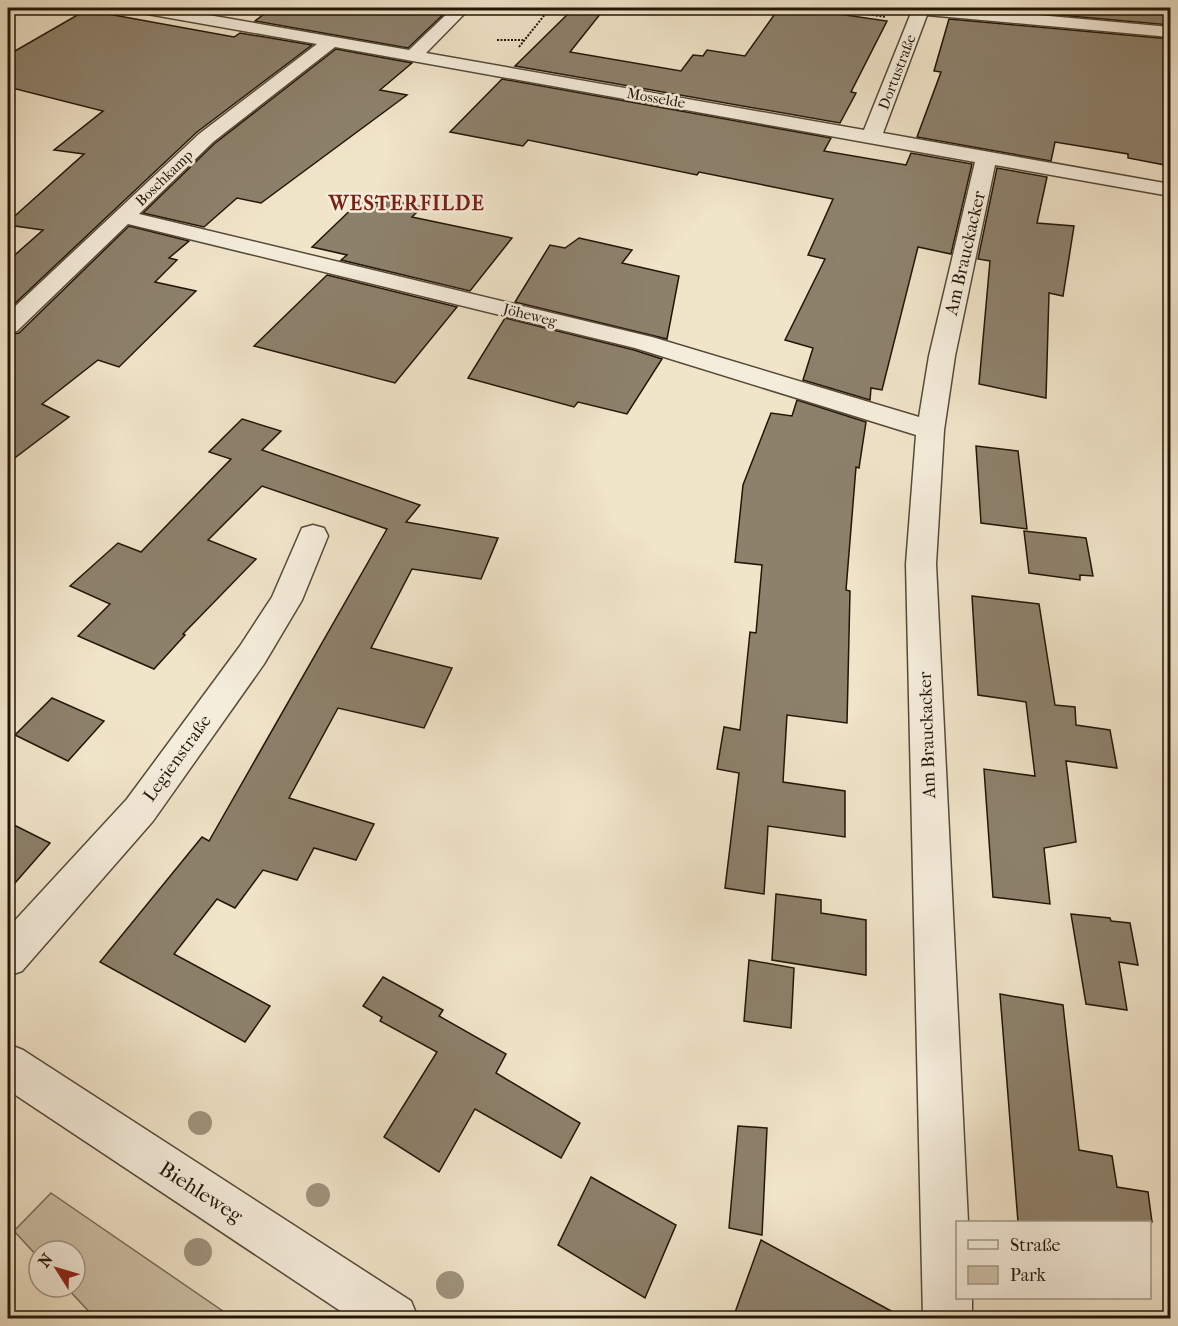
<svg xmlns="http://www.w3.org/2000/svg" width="1178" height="1326" viewBox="0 0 1178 1326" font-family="'IM FELL French Canon',serif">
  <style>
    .green { fill: #cdc1a8; stroke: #776c58; stroke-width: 1.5 }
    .building { fill: #8d816c; stroke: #211607; stroke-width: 1.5 }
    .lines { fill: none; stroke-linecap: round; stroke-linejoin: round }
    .minor-casing { stroke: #554a38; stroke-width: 3 }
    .path { stroke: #211607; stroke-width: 2; stroke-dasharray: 2 1.5; stroke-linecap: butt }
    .minor { fill: #f5eddc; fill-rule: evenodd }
    .tree { fill: #9f947d }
    .labels { text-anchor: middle; stroke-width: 5; stroke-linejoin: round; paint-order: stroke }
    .far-street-label { font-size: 15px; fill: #211607; stroke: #f5eddc }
    .street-label { font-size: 18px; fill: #211607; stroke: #f5eddc }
    .far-district-label { font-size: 20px; font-weight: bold; letter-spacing: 1.5px; fill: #7a1f14; stroke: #f5eddc }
    .near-street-label { font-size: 21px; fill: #211607; stroke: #f5eddc }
  </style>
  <rect width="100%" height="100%" fill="#f0e4c9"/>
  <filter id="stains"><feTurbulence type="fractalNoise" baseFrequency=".00333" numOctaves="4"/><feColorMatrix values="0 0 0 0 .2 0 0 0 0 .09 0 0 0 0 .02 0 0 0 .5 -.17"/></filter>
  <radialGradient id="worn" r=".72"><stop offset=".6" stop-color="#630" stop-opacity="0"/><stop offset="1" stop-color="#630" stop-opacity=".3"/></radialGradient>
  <path class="green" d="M51,1193L233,1318H95L66,1287H75V1251H39V1258L14,1231Z"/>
  <g class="building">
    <path d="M272,8H450L408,48L255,21Z"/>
    <path d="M574,8H605L570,52L681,71L693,55L703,56L707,50L745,56L779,8H797L887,21L851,92L856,93L840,123L515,66Z"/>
    <path d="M979,8H1135L1136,11L1170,13V25Z"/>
    <path d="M86,10L234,37L240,33L312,45L197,132L8,310V261L43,230L8,225V222L84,154L54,150L103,111L8,87V55Z"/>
    <path d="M949,19L1170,39V166L1128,158V154L1055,142L1051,161L917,137L941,72L934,71Z"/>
    <path d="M336,49L412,63L380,90L407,95L261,203L237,198L204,227L143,213L214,144Z"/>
    <path d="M502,79L831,138L824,151L906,165L911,153L972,164L951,254L918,247L882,390L871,388L870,400L803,380L813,348L785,340L825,259L808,255L833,199L699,172L697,175L528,140L523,146L450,132Z"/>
    <path d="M997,168L1047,177L1037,223L1074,226L1063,296L1049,293L1046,398L979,384L990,261L978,259Z"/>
    <path d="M362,199L379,203L384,199L422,207L412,217L512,238L470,291L341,260L347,255L312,247Z"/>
    <path d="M129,226L189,241L169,258L177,260L155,282L196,291L119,367L98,360L42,404L69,417L8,463V335L19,333Z"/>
    <path d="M579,238L632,250L622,263L679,276L667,339L515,302L550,245L565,248Z"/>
    <path d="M327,275L457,307L395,383L254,346Z"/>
    <path d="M505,318L634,350L662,359L627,414L578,402L574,407L468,378Z"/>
    <path d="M797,400L866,422L859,468L856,467L846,590L850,591L847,723L787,715L783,782L845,791V837L768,826L764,894L725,888L739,773L717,769L724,727L740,730L750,632L756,633L762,565L735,562L743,485L771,413L792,416Z"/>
    <path d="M242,419L281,431L262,450L420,505L406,522L498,538L481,579L412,569L371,648L452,668L424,728L338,708L289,798L374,824L356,860L314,848L297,880L263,870L235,908L217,899L174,954L270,1006L245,1042L100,962L202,837L209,841L387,529L262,486L208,540L256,559L183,634L185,635L154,669L78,636L110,604L70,586L118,543L141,552L231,459L209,452Z"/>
    <path d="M976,446L1018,451L1027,529L981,523Z"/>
    <path d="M1024,531L1086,538L1093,576L1080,575V580L1029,573Z"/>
    <path d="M972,596L1039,604L1055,705L1075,707L1076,725L1110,730L1117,768L1066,761L1076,842L1044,848L1050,904L993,897L984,769L1035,776L1026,702L978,695Z"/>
    <path d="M52,698L104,721L68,761L15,735Z"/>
    <path d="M8,822L50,843L8,891Z"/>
    <path d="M776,894L821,900V913L866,920V975L772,960Z"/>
    <path d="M1071,914L1110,918L1111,921L1130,923L1138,965L1119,962L1127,1010L1086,1004Z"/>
    <path d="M749,960L794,968L791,1028L744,1021Z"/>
    <path d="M383,977L443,1010L439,1016L506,1054L496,1073L580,1123L561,1158L475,1109L439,1172L384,1137L437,1052L380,1021L382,1017L363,1006Z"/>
    <path d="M1000,994L1063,1005L1079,1150L1112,1156L1117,1187L1148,1192L1152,1222H1018Z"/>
    <path d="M738,1126L767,1128L762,1235L729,1228Z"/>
    <path d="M591,1177L676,1225L645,1298L558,1245Z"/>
    <path d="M761,1240L904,1318H733Z"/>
  </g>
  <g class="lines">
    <g class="minor-casing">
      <g id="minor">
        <path d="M134,8H168L409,50L453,8H470L426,53L864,130L913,8H960L1170,27V37L927,15L883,133L1170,184V196L995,165L955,356L944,430L936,564L968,1222H958V1298H972V1318H923L906,564L916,435L635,348L128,224L17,331L8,333V313L199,134L317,44L142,13ZM335,47L975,162L929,356L919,417L652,337L139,214L213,142Z"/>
        <path d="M313,525L324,528L328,536L302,600L264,664L153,821L22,971L8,976V928L127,799L240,646L272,597L302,528Z"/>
        <path d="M8,1044L23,1050L411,1301L418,1318H351L8,1090Z"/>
      </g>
    </g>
    <g class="path">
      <path d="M492,8L544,14"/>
      <path d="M824,8L886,17"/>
      <path d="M497,40H523"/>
      <path d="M519,47L550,8"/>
    </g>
    <use href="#minor" class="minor"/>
  </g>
  <g class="tree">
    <circle cx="200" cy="1123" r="12"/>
    <circle cx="318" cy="1195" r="12"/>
    <circle cx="198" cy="1252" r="14"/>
    <circle cx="450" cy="1285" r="14"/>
  </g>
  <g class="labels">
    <g class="far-street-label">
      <text transform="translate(897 72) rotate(-69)" y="5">Dortustraße</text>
      <text transform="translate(656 98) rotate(10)" y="5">Mosselde</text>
      <text transform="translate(164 178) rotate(-44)" y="5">Boschkamp</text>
      <text transform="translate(530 315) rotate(14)" y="5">Jöheweg</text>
    </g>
    <g class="street-label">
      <text transform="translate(965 253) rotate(-77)" y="6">Am Brauckacker</text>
      <text transform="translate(927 735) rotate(-92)" y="6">Am Brauckacker</text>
      <text transform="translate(177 758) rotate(-54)" y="6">Legienstraße</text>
    </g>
    <g class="far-district-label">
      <text x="407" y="210">WESTERFILDE</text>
    </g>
    <g class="near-street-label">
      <text transform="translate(201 1192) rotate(33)" y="7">Biehleweg</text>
    </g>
  </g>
  <rect width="1178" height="1326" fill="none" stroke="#f0e4c9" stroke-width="30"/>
  <rect x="9" y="9" width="1160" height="1308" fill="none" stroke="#211607" stroke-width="3"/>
  <rect x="15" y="15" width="1148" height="1296" fill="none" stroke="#211607" stroke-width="1.5"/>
  <rect x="956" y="1221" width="195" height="78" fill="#f5eddc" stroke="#a09787" stroke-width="1.5"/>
  <rect x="968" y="1240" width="30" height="9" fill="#f5eddc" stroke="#a09787" stroke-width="1.5"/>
  <text x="1010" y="1251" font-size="18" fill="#211607">Straße</text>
  <rect x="968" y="1266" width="30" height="18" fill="#cdc1a8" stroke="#a09787" stroke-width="1.5"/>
  <text x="1010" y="1281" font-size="18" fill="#211607">Park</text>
  <g transform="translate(57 1269) rotate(307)"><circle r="28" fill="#f5eddc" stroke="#a09787" stroke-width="1.5"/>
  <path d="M0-4.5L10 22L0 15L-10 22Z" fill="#8f2418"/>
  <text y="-9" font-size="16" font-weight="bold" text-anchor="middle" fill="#211607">N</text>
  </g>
  <rect width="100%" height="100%" filter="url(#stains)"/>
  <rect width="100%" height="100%" fill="url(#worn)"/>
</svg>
